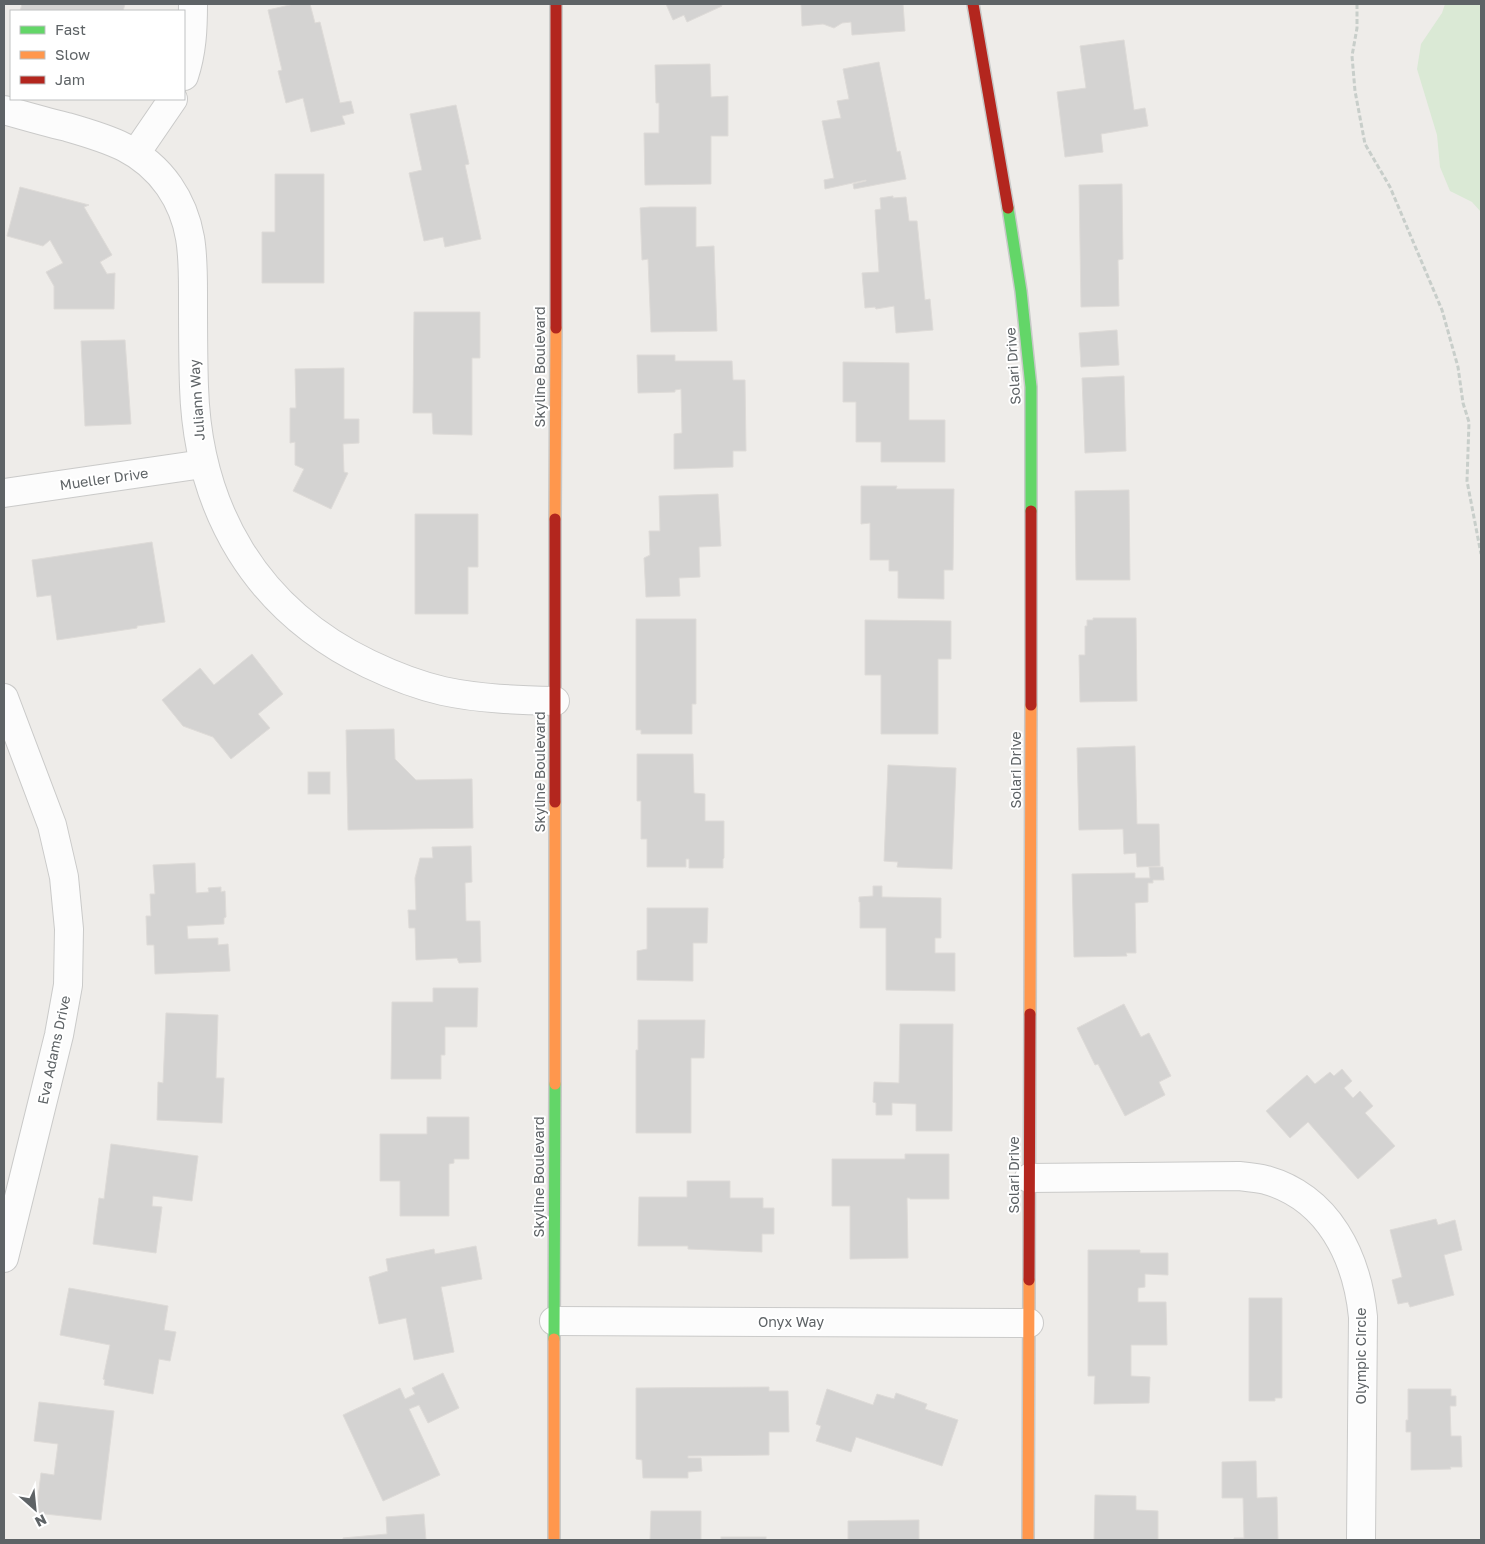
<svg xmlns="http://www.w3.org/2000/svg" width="1485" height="1544" viewBox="0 0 1485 1544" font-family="'Golos Text',sans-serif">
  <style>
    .green { fill: #dae9d5 }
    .building { fill: #d4d3d2; stroke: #dedbd8 }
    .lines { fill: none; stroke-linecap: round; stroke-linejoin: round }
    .street-casing { stroke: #cacac9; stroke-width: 30 }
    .fast-casing { stroke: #c8c9c8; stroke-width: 14 }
    .slow-casing { stroke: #c8c9c8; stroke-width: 14 }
    .jam-casing { stroke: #c8c9c8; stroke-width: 14 }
    .path { stroke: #c8ceca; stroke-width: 3; stroke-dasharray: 5 2.5; stroke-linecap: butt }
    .street { stroke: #fcfcfc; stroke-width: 28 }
    .fast { stroke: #63d668; stroke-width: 11 }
    .slow { stroke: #ff974d; stroke-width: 11 }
    .jam { stroke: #b3261e; stroke-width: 11 }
    .labels { text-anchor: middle; stroke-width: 4; stroke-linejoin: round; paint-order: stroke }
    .street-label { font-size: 14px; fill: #5e6366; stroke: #fff }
  </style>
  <rect width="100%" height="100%" fill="#eeece9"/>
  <path class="green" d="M1445,4H1481V212L1472,202L1450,191L1440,167L1437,135L1417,69L1421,44L1442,13Z"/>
  <g class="building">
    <path d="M22,4H125L123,11H20Z"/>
    <path d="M294,4H310L315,23L320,22L340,103L351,101L354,113L342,116L345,124L311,132L303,98L286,103L278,71L282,70L268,10Z"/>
    <path d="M666,4H721L722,6L687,22L684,15L673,20Z"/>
    <path d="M801,4H903L905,31L852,35L851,22L842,23L834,28L823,24L802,26Z"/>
    <path d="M1124,40L1134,110L1145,108L1148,126L1101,134L1103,152L1065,157L1057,92L1086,88L1080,46Z"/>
    <path d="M879,62L897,152L900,151L906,179L854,189L853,184L866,181V180L825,189L824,180L834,178L822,121L841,118L837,101L849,99L843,69Z"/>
    <path d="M710,64L711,97L728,96V136H711V184L645,185L644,133H659V103H656L655,65Z"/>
    <path d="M456,105L469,164L465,165L481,239L445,247L443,237L424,241L409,173L422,170L410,114Z"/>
    <path d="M275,174H324V283H262V232H275Z"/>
    <path d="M1122,184L1123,259L1118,260L1119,306L1081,307L1079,185Z"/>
    <path d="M20,187L89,205L84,207L112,255L100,262L107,274L115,273L114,309H54V286L46,272L63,263L50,240L43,246L7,236Z"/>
    <path d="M893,196V198L906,197L909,221H917L925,300L930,299L933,330L896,333L894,306L876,309L875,307L865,308L862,273L879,272L875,210L881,209L880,198Z"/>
    <path d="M650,207H696V247L714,246L717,331L651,332L648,259L642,260L640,208Z"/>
    <path d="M414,312H480V358H472V435L433,434L432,413H413Z"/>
    <path d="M1117,330L1119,365L1081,367L1079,333Z"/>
    <path d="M125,340L131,424L85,426L81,341Z"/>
    <path d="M637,355H675V361H732L733,380H745L746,451H733V467L674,469V434L682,433L681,389L675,390V392L638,393Z"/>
    <path d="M843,362L909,363V420H945V462H881V442H856V402H843Z"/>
    <path d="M344,368V419H359V443L343,444L344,472L348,473L331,509L293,491L304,469L295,465V442L290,443V408H296L295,369Z"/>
    <path d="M1124,376L1126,451L1085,453L1082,378Z"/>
    <path d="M861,486H897L896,489H954L953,570H944V599L898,598V571H889V560H870V523L861,524Z"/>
    <path d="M1129,490L1130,580H1076L1075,491Z"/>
    <path d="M718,494L721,546L699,547L700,577L679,578L680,596L646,597L644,558L650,555L649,531H660L659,496Z"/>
    <path d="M415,514H478V567H468V614H415Z"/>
    <path d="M152,542L165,622L137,626V628L57,640L51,595L37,597L32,560Z"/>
    <path d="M1093,618H1136L1137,701L1080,702L1079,655H1085V626H1087V620H1093Z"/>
    <path d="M636,619H696V704H692V734H641V730H636Z"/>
    <path d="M865,620L951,621V659H938V734H881V675H865Z"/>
    <path d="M252,654L283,694L258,714L270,728L231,759L213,737L183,726L162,700L200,668L214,685Z"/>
    <path d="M394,729L395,759L416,780L472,779L473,828L348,830L346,730Z"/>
    <path d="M1135,746L1137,824H1159L1160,866L1137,867L1136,853L1124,854L1123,829L1079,830L1077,748Z"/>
    <path d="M637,754H693L694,793L705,794V821H724V858L723,859V868H689V859H686V867H647V839H641V801H637Z"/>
    <path d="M888,765L956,768L952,869L897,867L898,862L884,861Z"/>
    <rect x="308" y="772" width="22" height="22"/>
    <path d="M471,846L472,882L465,883L466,921H480L481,962L459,963L457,958L416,960L415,928H409L408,910H416L415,878L420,858H433L432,847Z"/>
    <path d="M195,863L196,893L209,892L208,888L221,887V892L225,891L226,917L224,918V924L187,926L188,939L218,938V945L228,944L230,971L155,974L154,945H147L146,916H151L150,894H155L153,865Z"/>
    <path d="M1149,867H1163L1164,880H1153V883H1148V902L1135,903L1136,953H1126L1127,956L1074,957L1072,874L1135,873V878H1150Z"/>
    <path d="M873,886H882V897L941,898V938H935V953H955V991L886,990V928H860V902H859V897L873,896Z"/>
    <path d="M647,908H708L707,943H693V981L637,980V951L647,949Z"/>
    <path d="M433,988H478L477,1027H445V1055H441V1079H391L392,1002H433Z"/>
    <path d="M1124,1004L1141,1037L1149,1033L1171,1076L1159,1082L1165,1095L1125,1116L1098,1064L1095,1065L1077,1028Z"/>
    <path d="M166,1013L218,1015L216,1078H224L222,1123L157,1120L158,1082L163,1083Z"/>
    <path d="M638,1020H705L704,1058H691V1133H636V1050H638Z"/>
    <path d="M900,1024H953L952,1131H916V1104L892,1103V1115H876V1103L873,1102L874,1082L899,1083Z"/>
    <path d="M1342,1069L1352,1081L1344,1088L1353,1098L1360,1091L1373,1106L1365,1113L1395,1146L1358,1179L1308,1122L1290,1138L1266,1111L1307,1075L1315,1084L1330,1072L1334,1076Z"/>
    <path d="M427,1117H469V1159H454V1163L449,1164V1216H400V1181H380V1134H427Z"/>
    <path d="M111,1144L198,1156L192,1201L153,1196L152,1206L162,1207L156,1253L93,1244L99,1198L104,1199Z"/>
    <path d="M905,1154H949V1199H910V1198H907L908,1258L850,1259V1206H832V1159H905Z"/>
    <path d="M687,1181H730V1198H763V1208H774V1234H762V1252L688,1249V1246H638L639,1197H687Z"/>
    <path d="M1436,1219L1438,1225L1455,1220L1462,1250L1444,1255L1454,1295L1410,1307L1408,1302L1398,1304L1392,1280L1402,1277L1390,1230Z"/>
    <path d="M476,1246L482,1279L441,1287L454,1352L414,1360L406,1318L379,1324L369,1277L388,1271L386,1259L434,1249L435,1254Z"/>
    <path d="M1088,1250H1140V1253H1168V1275L1145,1274V1287L1138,1288V1302H1166L1167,1345H1131V1376L1150,1377L1149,1403L1094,1404L1095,1376H1088Z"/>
    <path d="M69,1288L168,1306L164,1330L176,1332L170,1361L159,1359L153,1394L104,1385L105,1380L103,1379L110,1345L60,1335Z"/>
    <path d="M1249,1298H1282V1398H1275V1401H1249Z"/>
    <path d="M443,1373L459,1408L428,1423L419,1405L409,1409L440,1475L383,1501L343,1415L400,1388L405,1399L415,1394L412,1388Z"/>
    <path d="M769,1387V1391H788L789,1432H769V1455L688,1456V1458H701L702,1471L688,1472V1478H643L642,1460L636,1459V1388Z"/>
    <path d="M827,1389L873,1405L877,1394L894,1399L896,1393L927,1404L925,1409L958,1420L942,1466L856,1437L851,1452L816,1441L821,1426L816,1424Z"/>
    <path d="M1408,1389H1451V1396H1456V1406H1450L1451,1436H1461L1462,1467H1450L1451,1469L1411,1470V1432H1406V1420H1408Z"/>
    <path d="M39,1402L114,1411L101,1520L36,1513L41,1473L54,1475L58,1444L34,1441Z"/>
    <path d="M1256,1461L1257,1498L1277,1497L1278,1540H1234V1538H1244L1243,1498H1222V1462Z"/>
    <path d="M1095,1495L1136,1496V1510L1158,1511V1540H1094Z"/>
    <path d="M651,1511H701V1540H650Z"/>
    <path d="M424,1514L426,1540H343V1538L387,1534L386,1517Z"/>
    <path d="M919,1520V1540H848V1521Z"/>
    <rect x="721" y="1537" width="45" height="3"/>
  </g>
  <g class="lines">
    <g class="street-casing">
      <g id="street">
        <path d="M184,76C192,52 193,29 193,4"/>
        <path d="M4,110C25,116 46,122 67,127C109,139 143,149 169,186C194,222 193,257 193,298C193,328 193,358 194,387C198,510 256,610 369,664C392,675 417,685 443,691C480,699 517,700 555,701"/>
        <path d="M136,153L173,99"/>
        <path d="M4,493L203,464"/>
        <path d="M4,698L52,825L64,877L69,929L68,985L59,1035L4,1258"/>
        <path d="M1029,1178L1239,1176C1248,1177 1258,1178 1266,1180C1329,1198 1357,1257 1363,1317L1361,1540"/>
        <path d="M554,1321L1029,1323"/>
      </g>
    </g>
    <g class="fast-casing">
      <g id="fast">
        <path d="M1008,208L1021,291L1031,387V511"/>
        <path d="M554,1339L555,1084"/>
      </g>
    </g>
    <g class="slow-casing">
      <g id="slow">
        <path d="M555,519L556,328"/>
        <path d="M1030,1014L1031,705"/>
        <path d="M555,1084V802"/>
        <path d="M554,1540V1339"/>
        <path d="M1028,1540L1029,1280"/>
      </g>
    </g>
    <g class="jam-casing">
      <g id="jam">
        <path d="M973,4L1008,208"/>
        <path d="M556,328V4"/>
        <path d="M1031,511V705"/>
        <path d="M555,802V519"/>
        <path d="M1029,1280L1030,1014"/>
      </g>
    </g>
    <path class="path" d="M1357,4V28L1352,56L1355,91L1365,144L1390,187L1442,310L1458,367L1463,403L1469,422L1467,481L1481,554"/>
    <use href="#street" class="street"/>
    <use href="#fast" class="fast"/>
    <use href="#slow" class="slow"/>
    <use href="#jam" class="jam"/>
  </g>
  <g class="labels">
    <g class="street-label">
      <text transform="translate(1013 366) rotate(-94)" y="5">Solari Drive</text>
      <text transform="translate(540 367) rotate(-90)" y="5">Skyline Boulevard</text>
      <text transform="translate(197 400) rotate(-94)" y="5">Juliann Way</text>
      <text transform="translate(104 479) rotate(-8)" y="5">Mueller Drive</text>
      <text transform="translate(1016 770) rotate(-90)" y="5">Solari Drive</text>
      <text transform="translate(540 772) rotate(-90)" y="5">Skyline Boulevard</text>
      <text transform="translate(54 1050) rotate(-78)" y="5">Eva Adams Drive</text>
      <text transform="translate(1014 1175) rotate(-90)" y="5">Solari Drive</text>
      <text transform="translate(539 1177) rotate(-90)" y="5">Skyline Boulevard</text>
      <text x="791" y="1327">Onyx Way</text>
      <text transform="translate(1361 1356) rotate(-90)" y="5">Olympic Circle</text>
    </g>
  </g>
  <rect width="1485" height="1544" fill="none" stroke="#5e6366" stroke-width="10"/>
  <rect x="10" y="10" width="175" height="90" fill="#ffffff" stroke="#bfc1c2"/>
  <rect x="20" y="26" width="25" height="8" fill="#63d668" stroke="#bfc1c2"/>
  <text x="55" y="35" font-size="15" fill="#5e6366">Fast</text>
  <rect x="20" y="51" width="25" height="8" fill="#ff974d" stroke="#bfc1c2"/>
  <text x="55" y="60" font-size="15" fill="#5e6366">Slow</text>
  <rect x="20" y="76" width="25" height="8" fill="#b3261e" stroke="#bfc1c2"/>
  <text x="55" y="85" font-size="15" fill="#5e6366">Jam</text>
  <g transform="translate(35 1509) rotate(153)" stroke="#ffffff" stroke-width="4" paint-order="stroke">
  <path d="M0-4L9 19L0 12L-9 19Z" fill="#5e6366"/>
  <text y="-8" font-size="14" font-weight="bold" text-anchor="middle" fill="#5e6366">N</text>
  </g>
</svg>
